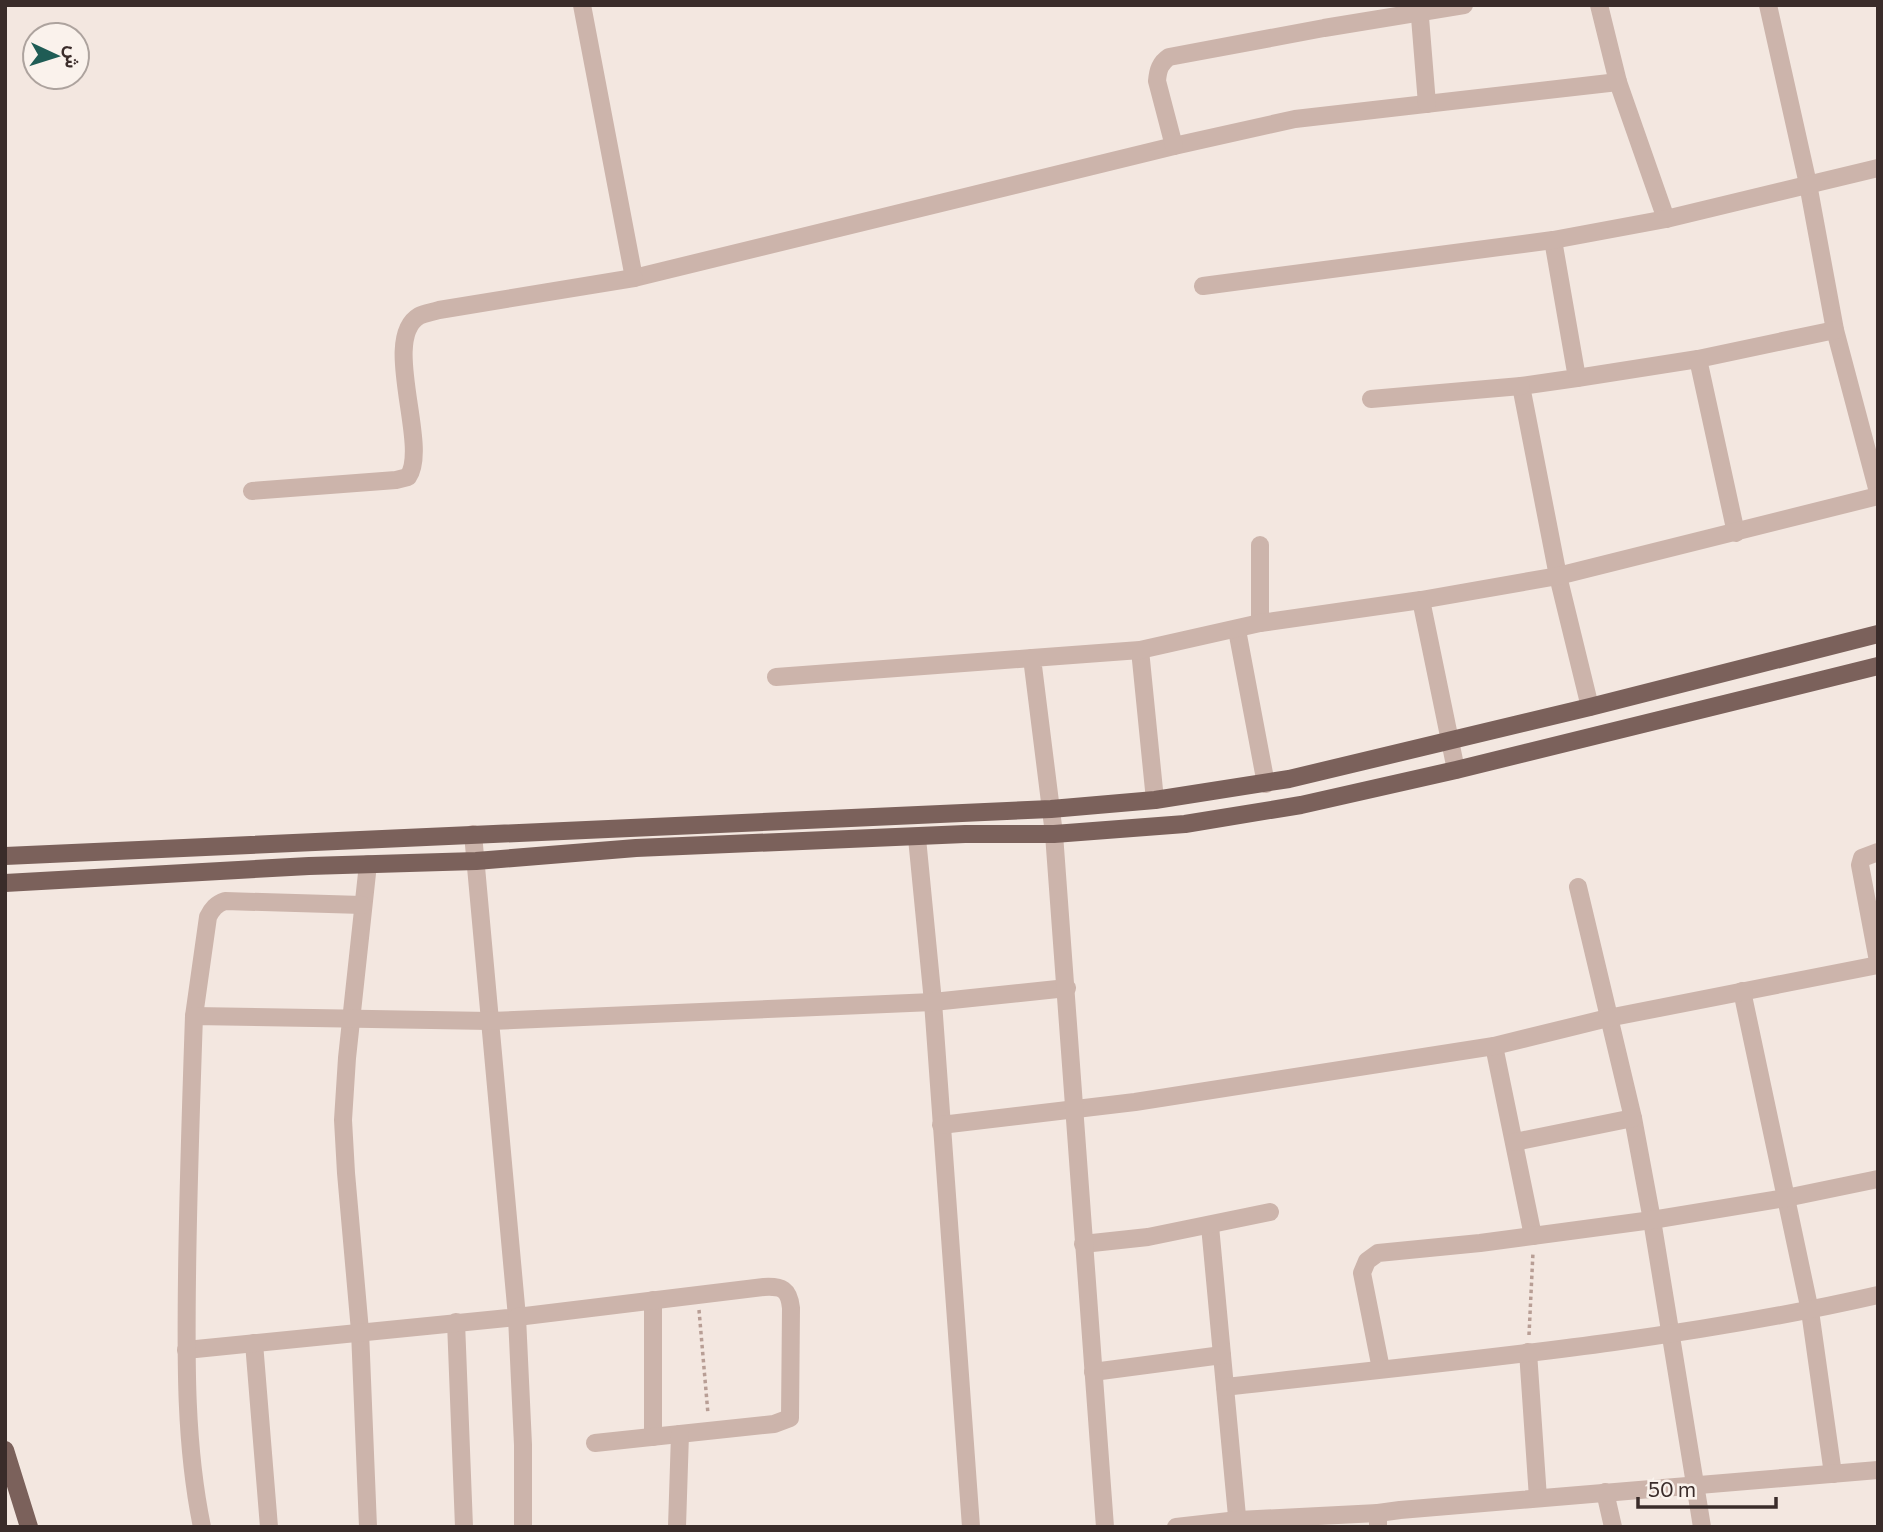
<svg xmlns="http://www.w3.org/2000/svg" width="1883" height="1532" viewBox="0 0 1883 1532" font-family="Commissioner,Vazirmatn,sans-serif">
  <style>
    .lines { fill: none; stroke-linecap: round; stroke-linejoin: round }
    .path { stroke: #b89e95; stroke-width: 3.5; stroke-dasharray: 3.5 3.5; stroke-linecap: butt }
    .minor { stroke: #ccb4ab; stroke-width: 18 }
    .major { stroke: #7b615b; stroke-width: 18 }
  </style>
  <rect width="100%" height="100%" fill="#f3e7e0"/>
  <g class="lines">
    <g class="path">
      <path d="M699,1310L708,1414"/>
      <path d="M1529,1335L1533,1252"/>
    </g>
    <g class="minor">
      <path d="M582,5L634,278L1174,146L1295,119L1618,82"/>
      <path d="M1419,5L1427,104"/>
      <path d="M1599,5L1618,82L1666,219"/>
      <path d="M1768,5L1808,184L1835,330L1878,492"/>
      <path d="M1174,146L1157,81C1158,70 1160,63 1169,57L1324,28L1464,5"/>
      <path d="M1553,240L1577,378L1521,386L1558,576L1590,707"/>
      <path d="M1203,286L1553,240L1666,219L1878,168"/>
      <path d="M1577,378L1698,359"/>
      <path d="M1371,399L1521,386"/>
      <path d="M252,491L396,480L408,477C430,446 380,339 419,316C424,313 433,312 439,310L634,278"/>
      <path d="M1736,533L1698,359L1835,330"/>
      <path d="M1260,545V623"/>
      <path d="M1421,600L1456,770"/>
      <path d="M1237,630L1266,784"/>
      <path d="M1140,650L1155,800"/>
      <path d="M776,677L1032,658"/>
      <path d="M917,838L933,1002L971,1527"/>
      <path d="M1878,852L1862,858L1860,865L1878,961"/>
      <path d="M368,864L347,1058L343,1120L346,1173L360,1331L368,1527"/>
      <path d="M1578,887L1633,1118L1652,1220L1702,1527"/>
      <path d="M1742,991L1810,1311L1833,1474"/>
      <path d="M194,1016L208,917C212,909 216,904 225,901L362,905"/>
      <path d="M1494,1046L1533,1236"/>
      <path d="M941,1125L1135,1102L1494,1046L1608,1018L1878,965"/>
      <path d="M1515,1142L1633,1118"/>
      <path d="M1210,1226L1238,1527"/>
      <path d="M1083,1244L1148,1237L1270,1212"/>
      <path d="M456,1322L464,1527"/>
      <path d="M254,1343L269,1527"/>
      <path d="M186,1350L517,1317L473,834"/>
      <path d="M1528,1352L1538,1498"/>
      <path d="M1381,1369L1362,1273L1367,1261L1378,1253L1480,1243L1652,1220L1786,1198L1878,1179"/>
      <path d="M1093,1372L1222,1355"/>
      <path d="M1225,1387C1443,1362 1663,1344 1878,1295"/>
      <path d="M653,1437V1300"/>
      <path d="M1605,1492L1613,1527"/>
      <path d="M202,1527C185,1445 186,1360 187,1277C188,1190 191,1103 194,1016L490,1021L933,1002L1067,988"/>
      <path d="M523,1527V1445L517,1317L764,1287C782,1286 789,1289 791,1308L790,1418L774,1424L595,1443"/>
      <path d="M677,1527L680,1434"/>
      <path d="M1105,1527L1054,834L1032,658L1140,650L1260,623L1421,600L1558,576L1878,496"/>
      <path d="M1176,1527L1238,1520L1378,1513"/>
      <path d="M1378,1527V1513L1400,1510L1878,1470"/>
    </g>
    <g class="major">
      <path d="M5,856L1051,809L1155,800L1289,779L1590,707L1878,634"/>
      <path d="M5,883L309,866L476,861L636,848L965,834H1054L1185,824L1301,805L1456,770L1878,666"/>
      <path d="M5,1450L29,1527"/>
    </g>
  </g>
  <rect width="1883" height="1532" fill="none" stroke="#3a2c2a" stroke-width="14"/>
  <g transform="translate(56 56) rotate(94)"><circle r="33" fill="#faf2ec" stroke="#ada39e" stroke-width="2"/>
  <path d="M0-5L12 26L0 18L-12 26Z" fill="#1f5c55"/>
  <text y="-10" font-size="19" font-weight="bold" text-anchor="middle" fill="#3a2c2a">ش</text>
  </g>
  <path d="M1638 1497v10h138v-10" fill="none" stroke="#3a2c2a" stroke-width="3.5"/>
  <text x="1648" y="1497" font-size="21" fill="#3a2c2a" stroke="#faf2ec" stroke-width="5" paint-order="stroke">50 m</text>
</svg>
